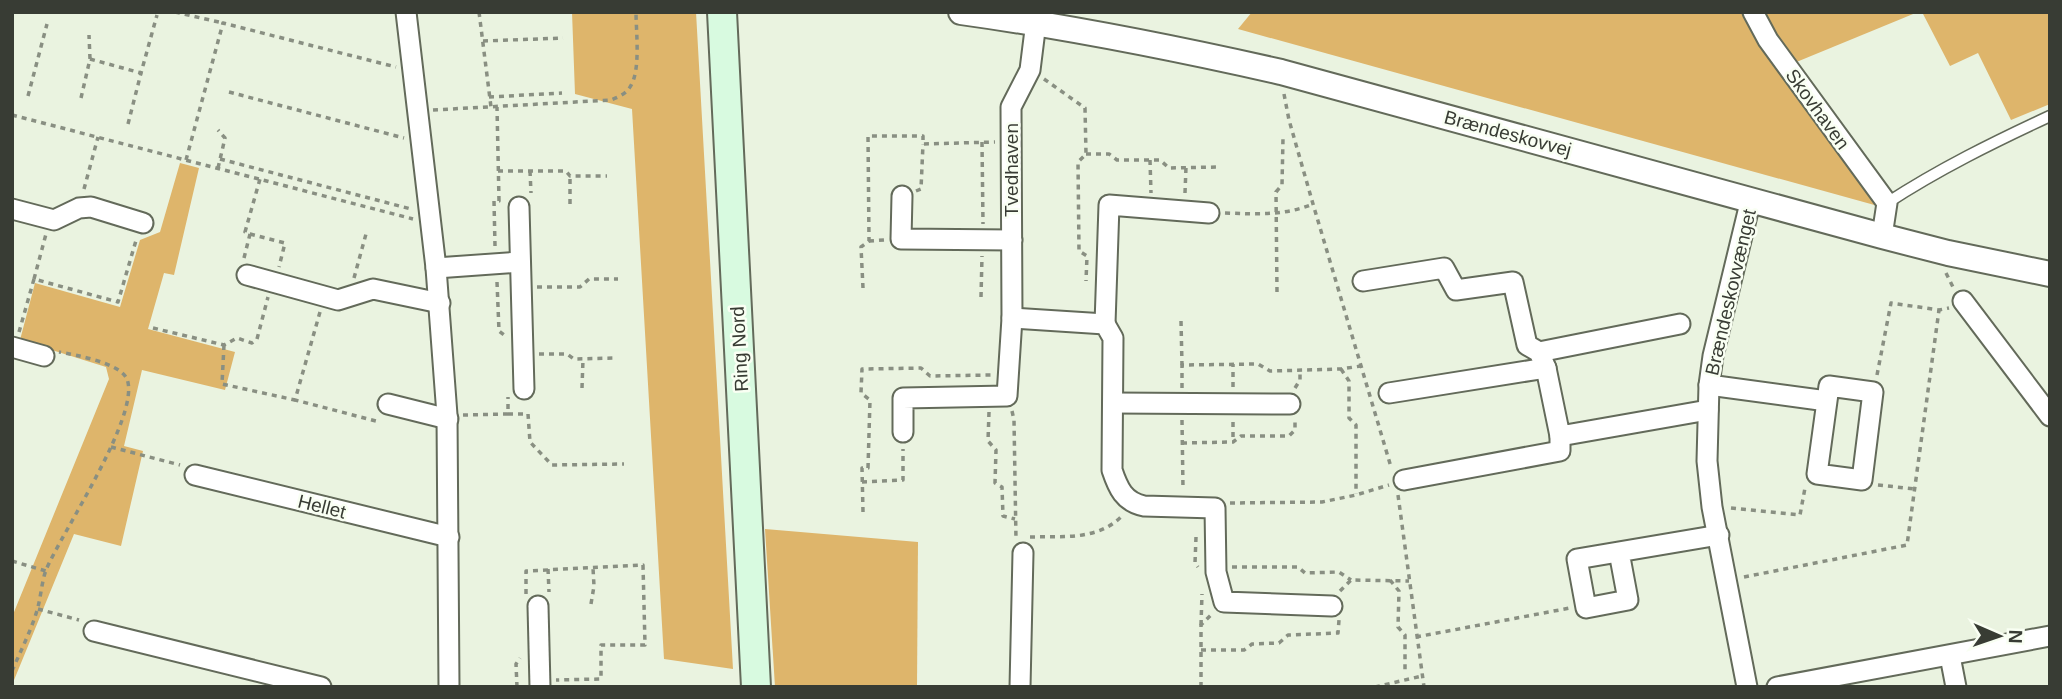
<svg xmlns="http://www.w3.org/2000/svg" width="2062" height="699" viewBox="0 0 2062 699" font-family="Arial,sans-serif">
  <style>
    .green { fill: #deb56b }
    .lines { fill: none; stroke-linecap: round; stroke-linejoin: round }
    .service-casing { stroke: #636a5a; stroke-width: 13 }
    .minor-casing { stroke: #636a5a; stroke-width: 23 }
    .tertiary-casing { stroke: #636a5a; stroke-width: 28 }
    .secondary-casing { stroke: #636a5a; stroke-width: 32 }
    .path { stroke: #898f82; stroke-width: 3.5; stroke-dasharray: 5 5; stroke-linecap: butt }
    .service { stroke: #fff; stroke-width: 10 }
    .minor { stroke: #fff; stroke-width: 19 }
    .tertiary { stroke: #fff; stroke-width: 24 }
    .secondary { stroke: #d8fae0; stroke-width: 28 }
    .labels { text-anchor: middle; stroke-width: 5; stroke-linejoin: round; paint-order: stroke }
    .street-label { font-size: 19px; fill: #383c34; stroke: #f9fff3 }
  </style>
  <rect width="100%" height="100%" fill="#eaf3e0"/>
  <g class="green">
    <path d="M572,12H696L733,669L664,659L632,109L575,94Z"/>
    <path d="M1252,12H1747L1878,206L1238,29Z"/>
    <path d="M1759,12H1918L1794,63Z"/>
    <path d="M1922,12H2050V104L2011,120L1978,53L1950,66Z"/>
    <path d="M180,163L199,168L174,275L164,273L148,329L235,352L225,390L142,370L124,446L143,451L121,546L74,534L12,685V617L109,379L106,367L20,340L35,283L120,307L140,240L160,232Z"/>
    <path d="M765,529L918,542L917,687H775Z"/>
  </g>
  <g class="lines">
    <g class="service-casing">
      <path id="service" d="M1887,203C1939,169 1994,142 2050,116"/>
    </g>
    <g class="minor-casing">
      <g id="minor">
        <path d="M406,12L436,268L447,415L449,687"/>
        <path d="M1753,12L1768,40L1887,203L1882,236"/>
        <path d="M902,196L901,239L1012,240"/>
        <path d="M519,207L524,389"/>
        <path d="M12,209L54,220L79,208L91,207L143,223"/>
        <path d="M436,268L520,262"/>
        <path d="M247,275L338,300L373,289L440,303"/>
        <path d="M1363,281L1444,268L1456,290L1513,282L1527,345L1539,352L1546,368L1560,436L1708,410"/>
        <path d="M1963,301L2050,416"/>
        <path d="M1012,318L1105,324L1113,338L1112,470C1118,488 1124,502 1144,506L1215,508L1216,572L1224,602L1332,606"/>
        <path d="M1105,324L1109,205L1209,213"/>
        <path d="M12,347L44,356"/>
        <path d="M1539,352L1680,324"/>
        <path d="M1709,385L1827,401L1817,474L1862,480L1873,392L1829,386L1827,401"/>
        <path d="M1389,393L1546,368"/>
        <path d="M1113,403L1290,404"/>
        <path d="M388,404L448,419"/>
        <path d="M903,432V398L1007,396L1012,318L1011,107L1030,70L1036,22"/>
        <path d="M195,475L449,537"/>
        <path d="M1404,480L1560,451V436"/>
        <path d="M1619,552L1628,600L1586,608L1577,559L1719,535"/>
        <path d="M538,606L540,687"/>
        <path d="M94,631L321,687"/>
        <path d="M1950,656L1956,687"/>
        <path d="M1020,687L1023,553"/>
        <path d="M1747,687L1712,507L1707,461L1709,385L1713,356L1751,199"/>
        <path d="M1777,687L2050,636"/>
      </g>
    </g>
    <g class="tertiary-casing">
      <path id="tertiary" d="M961,12C1069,27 1175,48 1281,72L1882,236L1948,253L2050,274"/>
    </g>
    <g class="secondary-casing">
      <path id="secondary" d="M722,12L756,687"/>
    </g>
    <g class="path">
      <path d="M175,12L223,23"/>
      <path d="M479,12L491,107"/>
      <path d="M483,41L563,38"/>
      <path d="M90,59L141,73L157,15"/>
      <path d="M1044,79L1085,108L1086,154L1078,162L1079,251L1087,256L1086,281"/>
      <path d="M229,92L404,138"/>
      <path d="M1284,94L1289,120L1313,204L1391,467"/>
      <path d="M28,96L47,24"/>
      <path d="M489,97L562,93"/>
      <path d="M81,98L90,59L89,35"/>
      <path d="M433,110L611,100C618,97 626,94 630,87C641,71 636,32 636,12"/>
      <path d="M12,115L413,219"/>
      <path d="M128,124L141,73"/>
      <path d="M982,142L983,224"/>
      <path d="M1086,154H1109L1117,160H1160L1169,168L1219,167"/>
      <path d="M220,159L411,209"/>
      <path d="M186,160L223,23L396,67"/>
      <path d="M1150,160L1151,193"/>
      <path d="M218,168L225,138L218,130"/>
      <path d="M498,171H566L570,176H607"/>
      <path d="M530,171L531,193"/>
      <path d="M84,189L98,137"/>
      <path d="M916,191L921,189L923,144"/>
      <path d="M1185,193L1186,167"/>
      <path d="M570,204V176"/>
      <path d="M1225,213C1256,214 1284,216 1313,204"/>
      <path d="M250,234L285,243L279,267"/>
      <path d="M869,241L884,240"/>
      <path d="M495,246L494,201H499L497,107"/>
      <path d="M244,258L250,234L245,232L260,179"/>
      <path d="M1946,273L1953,287"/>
      <path d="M354,278L366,234"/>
      <path d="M34,279L46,234"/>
      <path d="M497,282L499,331L504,335"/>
      <path d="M537,287H580L589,279H618"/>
      <path d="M863,288L861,247L869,241L868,136H923V144L995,142"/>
      <path d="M1277,292L1276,192L1282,185L1283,138"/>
      <path d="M981,297L982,256"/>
      <path d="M320,312L295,400L376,421L378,419"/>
      <path d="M1181,321L1182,365"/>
      <path d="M153,328L224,345L237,338L252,343L257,339L268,297"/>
      <path d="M19,332L34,279L118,302L137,237"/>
      <path d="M224,345L222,384L295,400"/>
      <path d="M539,354H567L574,359L615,358"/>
      <path d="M1341,369L1349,381V418L1356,425V494"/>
      <path d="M1877,375L1891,303L1939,310L1949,308"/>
      <path d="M1233,387V364"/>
      <path d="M582,388L583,359"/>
      <path d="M1182,388V365L1258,364L1270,371L1341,369L1361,366"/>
      <path d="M1295,388L1300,380V370"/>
      <path d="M1012,411L1014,420L1016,540"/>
      <path d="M989,412L988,441L996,450L995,483L1002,487L1003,516L1015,519"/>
      <path d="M508,414H528L530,442L552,465L624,464"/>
      <path d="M463,415L508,414V397"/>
      <path d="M1182,420L1183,489"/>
      <path d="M1233,422V442"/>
      <path d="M1182,443L1233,442L1241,436H1289L1295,430V420"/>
      <path d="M111,447L180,465"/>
      <path d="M862,482L903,480V449"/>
      <path d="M1878,485L1915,489"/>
      <path d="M1398,495L1424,687"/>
      <path d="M1230,503L1322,502L1356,495L1389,485"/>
      <path d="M1731,508L1800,515L1805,488"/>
      <path d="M863,512L862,468H868L870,400L861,393L862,369L921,368L930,376L993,375"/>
      <path d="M1030,537C1063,536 1097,541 1122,516"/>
      <path d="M1196,537L1195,563L1198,567"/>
      <path d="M12,561L46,571"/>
      <path d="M1232,567H1298L1305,573L1339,572L1351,580"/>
      <path d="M548,569L549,592"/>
      <path d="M1744,577L1907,545L1939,310"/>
      <path d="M1390,580L1399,591L1398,627L1405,635V672"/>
      <path d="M1340,591L1351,580L1409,581"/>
      <path d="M526,594V571L643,565L645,645H601V679L556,680"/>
      <path d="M591,604L594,586L593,568"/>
      <path d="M38,609L79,620"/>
      <path d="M1201,625L1202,594"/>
      <path d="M1416,637L1570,608"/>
      <path d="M1201,650H1244L1252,644L1279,643L1288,635L1338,633L1339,620"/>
      <path d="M12,671C21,650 32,629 38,607C41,595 42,581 46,570C62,532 141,415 127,379C120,363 76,355 59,352"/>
      <path d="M517,687L516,664L520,658"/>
      <path d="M1201,687V625L1213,613"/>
      <path d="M1375,687L1422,676"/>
    </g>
    <use href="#service" class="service"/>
    <use href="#minor" class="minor"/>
    <use href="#tertiary" class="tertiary"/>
    <use href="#secondary" class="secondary"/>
  </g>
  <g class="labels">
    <g class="street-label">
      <text transform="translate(1818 109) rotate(54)" y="7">Skovhaven</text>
      <text transform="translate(1508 133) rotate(15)" y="7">Brændeskovvej</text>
      <text transform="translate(1011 170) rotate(-90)" y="7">Tvedhaven</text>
      <text transform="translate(1730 292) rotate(-77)" y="7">Brændeskovvænget</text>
      <text transform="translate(739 349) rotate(-93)" y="7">Ring Nord</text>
      <text transform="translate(322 506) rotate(14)" y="7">Hellet</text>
    </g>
  </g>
  <rect width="2062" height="699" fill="none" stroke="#383c34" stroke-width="28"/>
  <g transform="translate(1999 636) rotate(92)" stroke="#f9fff3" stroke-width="5" paint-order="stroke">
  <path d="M0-5L12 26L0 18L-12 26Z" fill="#383c34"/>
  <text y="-10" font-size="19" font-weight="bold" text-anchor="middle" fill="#383c34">N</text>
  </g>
</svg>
